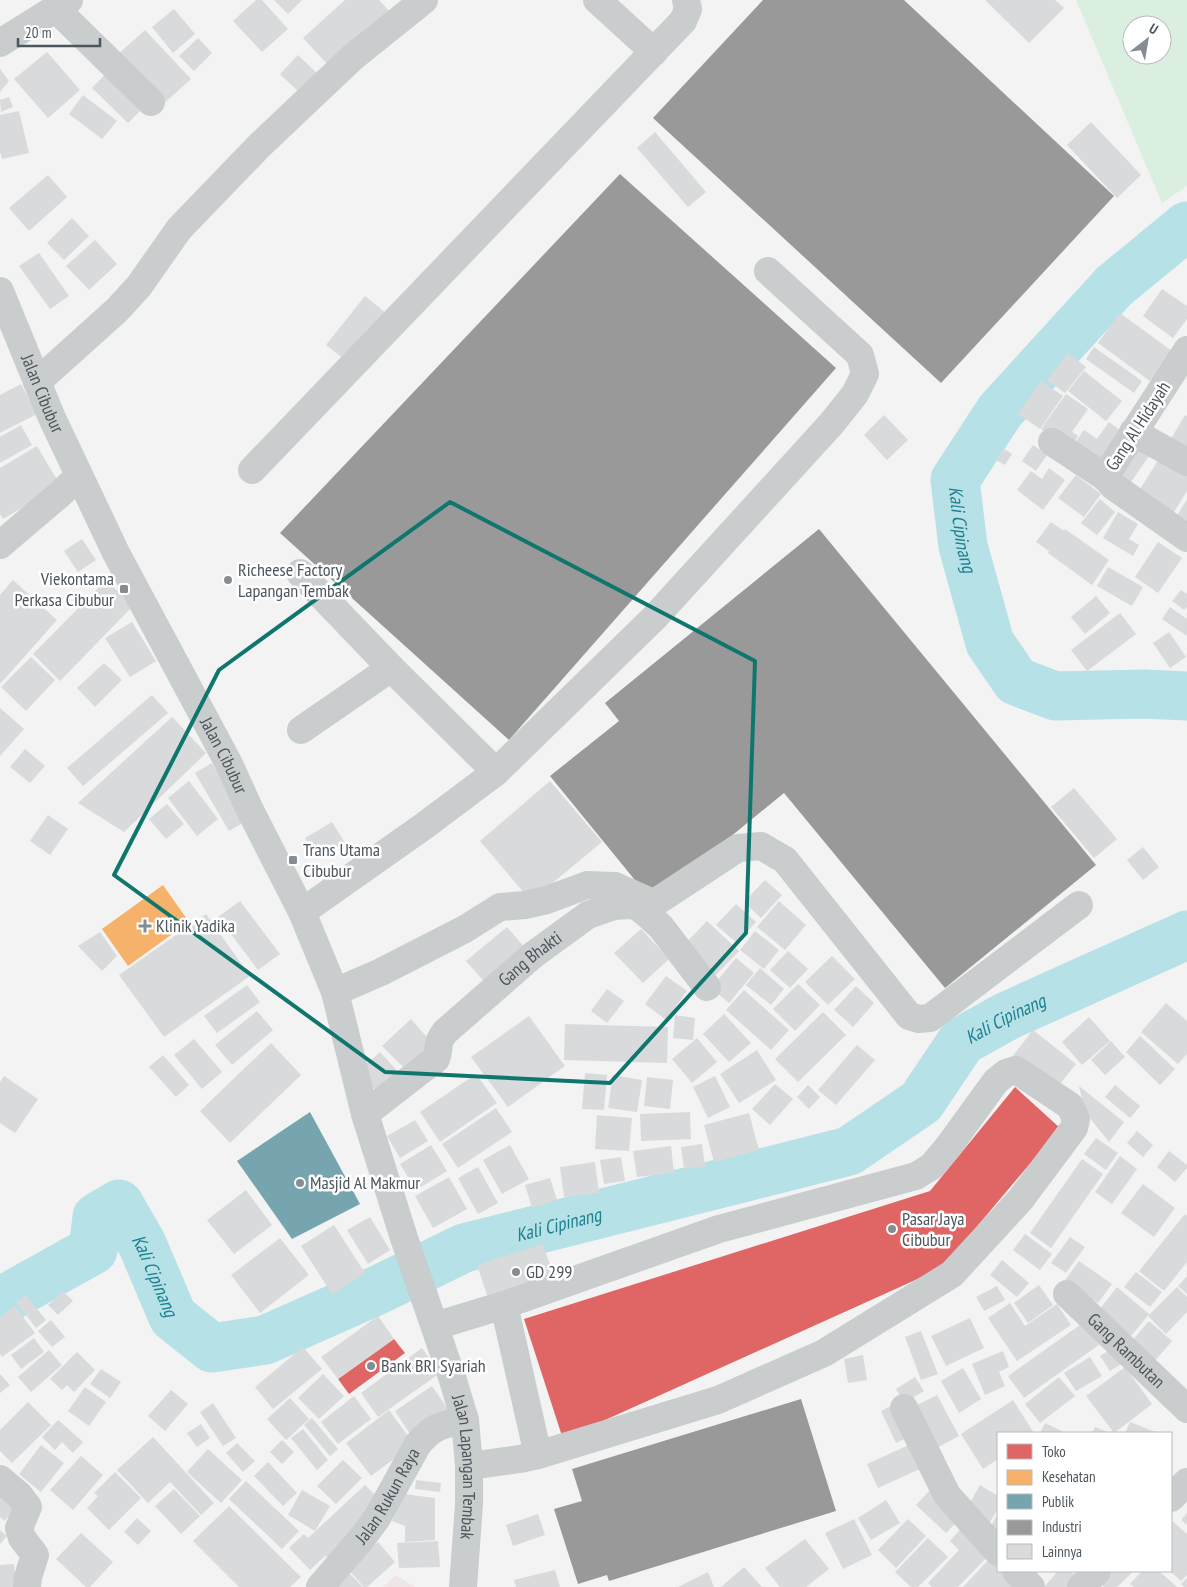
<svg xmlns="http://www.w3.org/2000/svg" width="1187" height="1587" viewBox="0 0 1187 1587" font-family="'PT Sans Narrow',sans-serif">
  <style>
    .medical { fill: #efe6e6 }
    .green { fill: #dbefe1; fill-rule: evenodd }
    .shops { fill: #e06666 }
    .health { fill: #f6b26b }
    .public { fill: #76a5af }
    .industry { fill: #999 }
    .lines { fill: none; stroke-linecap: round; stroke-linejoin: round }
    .river { stroke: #b5e1e7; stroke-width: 49 }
    .building { fill: #d9dadb }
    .minor { stroke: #cacdce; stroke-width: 28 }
    .marked { fill: none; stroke: #0f766e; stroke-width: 4; stroke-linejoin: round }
    .poi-dot { fill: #868d92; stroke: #fff; stroke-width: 2 }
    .labels { text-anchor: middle; stroke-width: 5; stroke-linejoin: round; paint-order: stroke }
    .street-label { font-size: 18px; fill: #4c565d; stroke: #fff }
    .poi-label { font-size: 18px; fill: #4c565d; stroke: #fff; text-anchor: start }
    .water-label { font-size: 19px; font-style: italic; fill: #1e808f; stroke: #fff }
  </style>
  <rect width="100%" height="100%" fill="#f3f3f3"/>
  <path class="medical" d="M396,1575L415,1587H383Z"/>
  <path class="green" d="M1076,0H1187V186L1162,203ZM1132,25H1162V55H1132Z"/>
  <g class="shops">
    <path d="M1015,1087L1060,1128L942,1268L563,1439L524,1319L930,1191Z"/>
    <path d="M394,1339L405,1353L349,1394L338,1379Z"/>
  </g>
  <path class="health" d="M163,885L189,922L128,966L102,929Z"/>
  <path class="public" d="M310,1112L360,1204L292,1239L237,1161Z"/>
  <g class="industry">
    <path d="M763,0H904L1114,196L941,383L653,118Z"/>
    <path d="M620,174L836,368L509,740L280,533Z"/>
    <path d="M819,529L1096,865L945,988L784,793L652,901L550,776L619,721L605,703Z"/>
    <path d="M801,1399L836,1511L609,1581L607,1575L578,1584L554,1509L582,1501L572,1469Z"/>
  </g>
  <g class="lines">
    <g class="river">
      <path id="s1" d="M1187,226L1114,286L1000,411L955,480L963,546L990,643L1016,681L1055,696L1143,694L1187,696"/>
      <path id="s2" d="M0,1298L5,1299L93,1250L97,1217L119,1204L142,1244L173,1317L212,1348L265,1340L380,1289L464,1248L849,1151L921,1102L962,1041L1007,1016L1187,935"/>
    </g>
  </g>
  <g class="building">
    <path d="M256,0H262L288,29L262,52L233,21Z"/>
    <path d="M274,0H302L288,14Z"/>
    <path d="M345,0H379L391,13L330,67L303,38Z"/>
    <path d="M985,0H1055L1064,8L1029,43Z"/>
    <path d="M174,9L195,34L173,53L152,27Z"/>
    <path d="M145,30L191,79L161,106L116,56Z"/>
    <path d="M198,38L212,53L194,71L179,56Z"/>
    <path d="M47,52L80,90L48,118L14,79Z"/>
    <path d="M298,55L322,78L304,97L280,74Z"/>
    <path d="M111,68L147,104L128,123L92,88Z"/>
    <path d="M0,69L9,81L0,92Z"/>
    <path d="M83,95L117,121L102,139L69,114Z"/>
    <path d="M9,97L13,107L1,112L0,100Z"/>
    <path d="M19,111L29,153L2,159L0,152V115Z"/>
    <path d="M1091,122L1141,175L1117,198L1067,145Z"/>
    <path d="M655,132L706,192L688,207L637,148Z"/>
    <path d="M48,175L67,197L29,231L9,208Z"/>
    <path d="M72,218L89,236L64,260L47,243Z"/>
    <path d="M95,240L117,264L89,290L66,266Z"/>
    <path d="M39,253L69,296L50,309L19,266Z"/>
    <path d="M1162,289L1187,306V319L1173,338L1143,316Z"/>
    <path d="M365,296L387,314L348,362L326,345Z"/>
    <path d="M1120,313L1172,351L1150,381L1098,343Z"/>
    <path d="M1094,347L1142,381L1134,393L1086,359Z"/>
    <path d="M1068,353L1086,367L1065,393L1047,380Z"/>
    <path d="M1084,371L1122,401L1106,421L1068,391Z"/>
    <path d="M1041,381L1063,396L1040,429L1018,414Z"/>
    <path d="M21,384L37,414L0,433V395Z"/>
    <path d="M1066,394L1088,409L1072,432L1078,436L1070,449L1041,429Z"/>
    <path d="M884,415L908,440L887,460L864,435Z"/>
    <path d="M1185,415L1187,416V453L1169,442Z"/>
    <path d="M1109,422L1129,437L1103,474L1070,450L1084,430L1097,439Z"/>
    <path d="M21,425L32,445L0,463V437Z"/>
    <path d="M1033,445L1047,455L1036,471L1022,461Z"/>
    <path d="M37,446L60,485L3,519L0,514V468Z"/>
    <path d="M1135,447L1149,456L1129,485L1115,475Z"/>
    <path d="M1003,448L1012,454L1005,465L996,460Z"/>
    <path d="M1165,449L1187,463V491L1169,520L1134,499Z"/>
    <path d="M1049,468L1065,480L1043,510L1017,490L1031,471L1042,479Z"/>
    <path d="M1076,475L1101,494L1084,517L1058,498Z"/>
    <path d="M1100,499L1115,512L1097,535L1081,523Z"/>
    <path d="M1187,499V522L1177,516Z"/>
    <path d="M1118,512L1138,524L1129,539L1139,545L1133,556L1103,538Z"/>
    <path d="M1051,522L1064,531L1065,529L1109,560L1092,585L1048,553L1049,551L1036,542Z"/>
    <path d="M82,539L96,560L78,572L64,551Z"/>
    <path d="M1158,542L1182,558L1158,593L1135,577Z"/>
    <path d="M1108,567L1143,587L1132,606L1097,586Z"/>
    <path d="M13,580L57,620L0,684V595Z"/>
    <path d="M106,580L133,606L60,681L33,654Z"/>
    <path d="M1181,590L1187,594V607L1184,610L1172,601Z"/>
    <path d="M1096,596L1110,613L1085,634L1071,617Z"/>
    <path d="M1170,607L1187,619V636L1162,619Z"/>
    <path d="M1120,613L1136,634L1087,671L1071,650Z"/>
    <path d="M132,622L156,661L130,677L105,638Z"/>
    <path d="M1169,632L1186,657L1170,668L1153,643Z"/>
    <path d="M31,657L55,680L26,711L1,687Z"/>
    <path d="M104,663L122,680L95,707L77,688Z"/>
    <path d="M152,695L168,713L83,786L67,768Z"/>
    <path d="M0,708L24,729L0,756Z"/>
    <path d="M172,717L206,753L124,832L78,803Z"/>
    <path d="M25,749L45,766L30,783L10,767Z"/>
    <path d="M212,763L246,821L229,831L195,773Z"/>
    <path d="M189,781L218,819L197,836L168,798Z"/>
    <path d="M550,781L602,842L531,901L480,841Z"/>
    <path d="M1074,788L1117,839L1094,858L1051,807Z"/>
    <path d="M167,804L184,824L166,839L149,819Z"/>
    <path d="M48,815L68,829L50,855L30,841Z"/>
    <path d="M332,822L345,843L318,859L305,838Z"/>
    <path d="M1143,847L1159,867L1143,880L1127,860Z"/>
    <path d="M765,880L782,895L761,918L744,902Z"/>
    <path d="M240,901L280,954L258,970L218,917Z"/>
    <path d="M779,901L806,925L785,950L757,927Z"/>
    <path d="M736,904L756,922L737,943L716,925Z"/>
    <path d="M206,914L250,976L164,1037L119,975Z"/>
    <path d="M707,921L739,951L712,979L681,948Z"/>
    <path d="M507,927L527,950L487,985L466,961Z"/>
    <path d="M641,929L669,959L643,983L614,953Z"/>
    <path d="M755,931L779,950L764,969L740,950Z"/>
    <path d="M100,932L117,956L102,971L78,946Z"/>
    <path d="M788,951L808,969L790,988L770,970Z"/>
    <path d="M832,956L855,979L828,1005L805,982Z"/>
    <path d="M736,958L754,973L729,1003L711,988Z"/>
    <path d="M760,968L784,989L771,1005L746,985Z"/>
    <path d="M666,976L687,991L666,1020L645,1004Z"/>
    <path d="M798,984L820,1005L795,1031L773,1009Z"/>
    <path d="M247,985L260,1002L217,1033L204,1016Z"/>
    <path d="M856,986L874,1003L853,1027L834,1010Z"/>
    <path d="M607,989L624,1001L607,1023L591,1011Z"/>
    <path d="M744,990L789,1030L771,1050L726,1010Z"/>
    <path d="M1166,1003L1187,1021V1054L1178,1064L1141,1032Z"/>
    <path d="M257,1011L273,1030L232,1065L215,1045Z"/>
    <path d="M823,1012L846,1035L798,1082L775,1059Z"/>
    <path d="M724,1014L751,1043L729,1062L703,1034Z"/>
    <path d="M675,1015L695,1018L693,1040L673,1038Z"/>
    <path d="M529,1016L565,1066L508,1107L471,1057Z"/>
    <path d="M1089,1017L1110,1041L1082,1065L1062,1042Z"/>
    <path d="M411,1019L433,1044L406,1070L382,1046Z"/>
    <path d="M565,1024L668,1027L667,1063L564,1060Z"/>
    <path d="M1033,1030L1076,1064L1055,1090L1012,1057Z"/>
    <path d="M1140,1036L1175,1069L1160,1085L1126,1052Z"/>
    <path d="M697,1038L717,1062L692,1083L672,1059Z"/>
    <path d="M194,1039L222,1072L202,1089L174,1055Z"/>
    <path d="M1111,1041L1125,1057L1105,1075L1091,1060Z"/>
    <path d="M271,1043L301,1075L230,1143L200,1111Z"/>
    <path d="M857,1045L875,1060L836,1105L818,1090Z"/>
    <path d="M757,1050L776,1080L739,1103L720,1074Z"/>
    <path d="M380,1052L401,1075L379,1094L358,1071Z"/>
    <path d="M163,1055L189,1085L176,1097L149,1067Z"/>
    <path d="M585,1073L607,1075L604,1110L582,1109Z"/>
    <path d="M476,1074L497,1103L440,1142L420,1112Z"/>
    <path d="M613,1075L642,1080L637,1112L608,1108Z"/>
    <path d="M4,1076L38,1099L15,1133L0,1123V1082Z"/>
    <path d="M715,1076L730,1107L708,1118L693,1087Z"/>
    <path d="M647,1077L673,1080L670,1109L644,1106Z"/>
    <path d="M775,1084L793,1099L770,1125L752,1109Z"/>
    <path d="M808,1085L820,1097L809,1109L797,1097Z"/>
    <path d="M1115,1085L1140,1106L1130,1118L1105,1097Z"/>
    <path d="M1079,1086L1124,1122L1109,1142L1085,1112Z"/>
    <path d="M496,1108L512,1132L458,1168L442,1144Z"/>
    <path d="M690,1112L691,1139L641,1141L640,1114Z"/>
    <path d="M749,1113L759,1150L714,1162L704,1125Z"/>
    <path d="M597,1115L632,1118L629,1151L595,1149Z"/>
    <path d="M415,1120L428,1141L400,1158L387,1136Z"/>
    <path d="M1137,1131L1153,1145L1143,1157L1127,1143Z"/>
    <path d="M1096,1138L1118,1153L1106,1170L1084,1154Z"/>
    <path d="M702,1144L705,1167L684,1169L681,1147Z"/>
    <path d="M431,1145L447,1171L416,1190L400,1164Z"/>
    <path d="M510,1145L529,1179L502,1194L483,1160Z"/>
    <path d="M671,1146L674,1173L637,1177L633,1151Z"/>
    <path d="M1169,1151L1187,1165V1168L1175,1182L1157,1167Z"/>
    <path d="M1120,1156L1137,1169L1112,1204L1095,1192Z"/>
    <path d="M621,1157L625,1181L604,1184L600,1160Z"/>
    <path d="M1082,1159L1103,1174L1051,1248L1030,1233Z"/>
    <path d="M595,1162L599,1193L564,1197L560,1167Z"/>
    <path d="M478,1167L498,1203L478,1214L458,1178Z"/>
    <path d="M449,1177L467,1209L433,1228L415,1196Z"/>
    <path d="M550,1178L557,1200L532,1208L525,1185Z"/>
    <path d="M1143,1184L1175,1208L1154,1237L1121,1213Z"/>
    <path d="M246,1190L272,1225L234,1254L207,1220Z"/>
    <path d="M1185,1214L1187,1216V1262L1164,1291L1139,1271Z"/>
    <path d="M370,1217L390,1250L368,1264L347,1230Z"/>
    <path d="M334,1225L365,1273L332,1294L301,1246Z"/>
    <path d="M1025,1234L1052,1254L1040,1270L1013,1250Z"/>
    <path d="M1070,1237L1085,1247L1066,1273L1051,1263Z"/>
    <path d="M280,1238L309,1275L260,1313L231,1275Z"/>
    <path d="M543,1244L555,1280L489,1301L477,1265Z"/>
    <path d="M1002,1260L1029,1283L1017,1297L990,1275Z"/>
    <path d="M1079,1261L1112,1284L1098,1303L1065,1280Z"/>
    <path d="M1136,1272L1162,1292L1150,1307L1124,1287Z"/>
    <path d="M1187,1276V1294L1178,1286Z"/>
    <path d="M1039,1285L1053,1305L1028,1323L1014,1303Z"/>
    <path d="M997,1286L1005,1300L984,1311L976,1297Z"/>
    <path d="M1117,1287L1149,1314L1131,1336L1099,1310Z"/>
    <path d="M1177,1287L1187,1297V1312L1166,1334L1148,1316Z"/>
    <path d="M63,1291L73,1301L58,1315L48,1305Z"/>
    <path d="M26,1295L46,1320L36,1328L16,1302Z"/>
    <path d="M1010,1303L1025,1326L1057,1304L1071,1325L1017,1361L988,1318Z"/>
    <path d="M15,1306L35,1333L2,1357L0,1354V1317Z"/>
    <path d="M378,1316L394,1339L338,1379L321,1357Z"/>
    <path d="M970,1318L984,1348L946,1366L931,1336Z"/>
    <path d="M51,1320L65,1337L52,1347L38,1331Z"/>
    <path d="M1087,1320L1103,1342L1024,1398L1008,1376Z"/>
    <path d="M1149,1321L1172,1341L1153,1363L1130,1343Z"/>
    <path d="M921,1331L938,1374L921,1380L905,1337Z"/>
    <path d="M34,1338L44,1352L21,1369L11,1355Z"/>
    <path d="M1116,1346L1126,1361L1110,1371L1100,1356Z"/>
    <path d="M303,1347L322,1369L273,1409L255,1387Z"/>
    <path d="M422,1348L440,1373L378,1417L361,1393Z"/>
    <path d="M49,1350L62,1365L31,1392L18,1377Z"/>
    <path d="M1003,1351L1009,1367L999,1372L1005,1386L985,1395L972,1364Z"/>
    <path d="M77,1352L95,1370L74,1392L67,1385L62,1390L50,1379Z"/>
    <path d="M863,1355L867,1380L848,1383L844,1359Z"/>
    <path d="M1090,1357L1102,1376L1076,1391L1064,1373Z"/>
    <path d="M1125,1367L1152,1404L1114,1433L1086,1396Z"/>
    <path d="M963,1368L981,1399L959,1413L941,1381Z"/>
    <path d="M101,1369L121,1382L110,1398L90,1384Z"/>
    <path d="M0,1374L10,1385L0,1393Z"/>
    <path d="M323,1374L344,1396L319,1419L298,1398Z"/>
    <path d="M915,1377L924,1391L904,1403L896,1389Z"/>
    <path d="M1059,1377L1075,1396L1040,1423L1025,1404Z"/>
    <path d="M432,1386L450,1412L412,1437L395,1411Z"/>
    <path d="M85,1387L106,1402L89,1426L68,1411Z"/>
    <path d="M171,1390L188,1404L165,1431L148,1416Z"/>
    <path d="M937,1395L959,1436L933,1450L911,1408Z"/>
    <path d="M354,1396L371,1419L338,1444L321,1422Z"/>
    <path d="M290,1398L309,1419L286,1440L267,1419Z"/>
    <path d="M1013,1400L1034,1433H998V1459L983,1469L961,1434Z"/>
    <path d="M28,1402L51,1425L12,1463L0,1451V1430Z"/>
    <path d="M899,1402L915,1434L896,1443L881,1411Z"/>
    <path d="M213,1403L236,1438L223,1446L200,1412Z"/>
    <path d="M389,1410L414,1444L371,1476L346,1443Z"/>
    <path d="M312,1418L338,1449L330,1456L304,1425Z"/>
    <path d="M58,1420L83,1442L73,1453L62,1442L55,1450L42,1437Z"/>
    <path d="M1130,1422L1158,1433H1125Z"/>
    <path d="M1045,1423L1066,1433H1040Z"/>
    <path d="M201,1424L210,1438L197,1447L187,1433Z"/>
    <path d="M1095,1427L1110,1433H1092Z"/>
    <path d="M303,1429L328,1460L317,1470L291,1438Z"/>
    <path d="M153,1437L214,1503L201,1515L170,1482L148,1503L117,1470Z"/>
    <path d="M282,1440L294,1452L282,1464L270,1452Z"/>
    <path d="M237,1443L255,1461L243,1472L226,1453Z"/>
    <path d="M911,1444L922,1468L878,1488L867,1464Z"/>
    <path d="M41,1445L64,1463L41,1492L19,1474Z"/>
    <path d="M208,1449L242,1480L221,1503L187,1472Z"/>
    <path d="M81,1456L103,1475L73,1510L50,1490Z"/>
    <path d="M343,1460L362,1478L336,1504L317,1486Z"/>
    <path d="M268,1462L297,1493L283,1506L254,1476Z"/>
    <path d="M115,1472L141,1498L109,1530L87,1508L98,1496L94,1493Z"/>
    <path d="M416,1480L441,1483L440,1492L415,1489Z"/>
    <path d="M246,1481L299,1531L282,1549L229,1499Z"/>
    <path d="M365,1485L384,1504L327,1557L325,1556L310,1570L289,1548L304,1534L308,1538Z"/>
    <path d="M980,1485L998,1496V1509L989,1524L966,1510Z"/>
    <path d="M174,1489L200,1516L181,1534L155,1506Z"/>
    <path d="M931,1489L961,1518L946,1533L916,1505Z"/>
    <path d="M302,1490L330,1506L315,1531L288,1515Z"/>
    <path d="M0,1494L16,1509L4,1521L0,1517Z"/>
    <path d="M404,1494L435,1498V1540L405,1542V1526L392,1521Z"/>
    <path d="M886,1500L900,1523L871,1540L858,1518Z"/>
    <path d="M229,1506L301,1577L290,1587H239L193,1541Z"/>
    <path d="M998,1513V1544L985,1537Z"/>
    <path d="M1187,1513V1525L1181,1520Z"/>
    <path d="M538,1514L545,1535L513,1546L506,1525Z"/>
    <path d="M137,1518L151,1531L138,1545L124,1532Z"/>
    <path d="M854,1519L872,1555L843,1569L825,1533Z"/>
    <path d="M908,1519L926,1536L896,1568L878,1550Z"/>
    <path d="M1171,1520L1187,1534V1575L1181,1581L1171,1572Z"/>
    <path d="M964,1525L992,1552L958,1587H932L928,1583L959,1550L950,1541Z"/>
    <path d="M0,1530L7,1536L0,1544Z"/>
    <path d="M81,1533L113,1562L90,1587H86L56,1559Z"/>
    <path d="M928,1538L948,1557L918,1587H911L895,1572Z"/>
    <path d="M805,1539L829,1569L806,1587H780L765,1568Z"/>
    <path d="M438,1541L440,1567L399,1568L397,1543Z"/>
    <path d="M378,1542L395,1562L367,1587H364L348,1569Z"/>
    <path d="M992,1556L998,1562V1571H1008L1025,1587H963Z"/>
    <path d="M14,1564L16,1587H0V1565Z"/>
    <path d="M744,1567L762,1587H721Z"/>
    <path d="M555,1570L560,1587H516L514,1580Z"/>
    <path d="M347,1571L363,1587H329Z"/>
    <path d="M1058,1571H1070L1079,1578L1071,1587H1044Z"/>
    <path d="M1107,1571H1134L1117,1587H1104L1098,1580Z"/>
    <path d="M1142,1571H1159L1177,1587H1134L1130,1584Z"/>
    <path d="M708,1572L714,1587H678Z"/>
    <path d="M1187,1578V1587H1184L1181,1584Z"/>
  </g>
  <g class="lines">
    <g class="minor">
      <path d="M597,0L654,52"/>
      <path d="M56,9L151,102"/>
      <path d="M0,43L69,0"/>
      <path id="s3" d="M0,291L52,418L116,553L228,762L249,808L302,912L335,992L365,1114L404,1238L452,1377L465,1420L469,1466V1504L463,1587"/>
      <path d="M1187,350L1105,477L1113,486L1187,538"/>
      <path d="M37,382L117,310L139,286L179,229L260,145L353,57L424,0"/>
      <path d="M1133,432L1187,462"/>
      <path d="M1052,442L1105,477"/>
      <path d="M252,470L683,21L688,9L686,0"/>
      <path d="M0,545L60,494L79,476"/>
      <path d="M300,573L391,668L496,772"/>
      <path d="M301,730L391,668"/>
      <path d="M302,912L424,826L496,772L655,617L832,423L855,394L865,374L860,355L768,271"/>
      <path d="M335,992L381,972L465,929L500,907L525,905L547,900L587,885L615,886L651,902H656L738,848L761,846L785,860L909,1016L919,1019L930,1018L1079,905"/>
      <path id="s4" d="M365,1114L436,1059C441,1047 435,1045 445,1032L533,955L588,915L614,906L630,905L638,907L647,914L661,927L707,987"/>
      <path id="s5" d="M1067,1294L1187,1409"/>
      <path d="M504,1305L719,1229L916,1176L932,1166L948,1147L996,1081L1006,1073L1016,1070L1070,1106L1076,1119L1074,1128L1021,1199L952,1274L824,1353L718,1400L538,1455"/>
      <path d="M435,1326L504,1305L538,1455L520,1459L469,1466"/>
      <path d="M904,1408L947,1495L998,1552"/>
      <path d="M0,1479L19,1495L28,1507L19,1528L22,1538L35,1555L28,1577L27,1587"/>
      <path d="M1171,1498L1187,1482"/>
      <path d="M1016,1571L1031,1587"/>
      <path id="s6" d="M320,1587L363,1537L377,1518L418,1444C434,1425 442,1425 465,1420"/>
      <path d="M1081,1587L1097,1571"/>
    </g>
  </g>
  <path class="marked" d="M450,502L755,661L746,933L610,1083L385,1072L114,875L219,670Z"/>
  <g class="poi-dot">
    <circle cx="228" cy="580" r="5"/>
    <rect x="119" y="584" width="10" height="10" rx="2.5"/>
    <rect x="288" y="855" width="10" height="10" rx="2.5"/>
    <path d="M142.5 918.5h5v5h5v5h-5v5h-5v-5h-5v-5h5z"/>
    <circle cx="300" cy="1183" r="5"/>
    <circle cx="892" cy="1229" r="5"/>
    <circle cx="516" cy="1272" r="5"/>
    <circle cx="371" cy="1366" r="5"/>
  </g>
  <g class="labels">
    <g class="street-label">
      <text dy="6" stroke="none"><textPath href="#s3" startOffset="111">Jalan Cibubur</textPath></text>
      <text transform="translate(1138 426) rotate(-57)" y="6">Gang Al Hidayah</text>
      <text dy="6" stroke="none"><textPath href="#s3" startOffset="516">Jalan Cibubur</textPath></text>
      <text dy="6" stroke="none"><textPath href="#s4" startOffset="231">Gang Bhakti</textPath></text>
      <text dy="6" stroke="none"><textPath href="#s5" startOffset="82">Gang Rambutan</textPath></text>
      <text dy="6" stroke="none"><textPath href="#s3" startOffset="1272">Jalan Lapangan Tembak</textPath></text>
      <text dy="6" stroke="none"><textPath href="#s6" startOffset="114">Jalan Rukun Raya</textPath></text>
    </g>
    <g class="poi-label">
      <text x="238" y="576">Richeese Factory<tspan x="238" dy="21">Lapangan Tembak</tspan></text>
      <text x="114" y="585" text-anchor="end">Viekontama<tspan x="114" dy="21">Perkasa Cibubur</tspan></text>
      <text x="303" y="856">Trans Utama<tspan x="303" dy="21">Cibubur</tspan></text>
      <text x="156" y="932">Klinik Yadika</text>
      <text x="310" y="1189">Masjid Al Makmur</text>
      <text x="902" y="1225">Pasar Jaya<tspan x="902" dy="21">Cibubur</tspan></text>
      <text x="526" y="1278">GD 299</text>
      <text x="381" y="1372">Bank BRI Syariah</text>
    </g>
    <g class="water-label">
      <text dy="7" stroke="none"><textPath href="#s1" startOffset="396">Kali Cipinang</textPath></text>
      <text dy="7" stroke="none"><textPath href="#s2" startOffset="1219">Kali Cipinang</textPath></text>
      <text dy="7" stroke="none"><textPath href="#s2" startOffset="710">Kali Cipinang</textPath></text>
      <text dy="7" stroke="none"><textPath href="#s2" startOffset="245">Kali Cipinang</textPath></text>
    </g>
  </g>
  <rect x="997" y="1432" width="175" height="140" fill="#ffffff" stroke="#b7bbbe"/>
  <rect x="1007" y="1444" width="25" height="15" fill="#e06666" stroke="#b7bbbe"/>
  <text x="1042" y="1457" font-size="15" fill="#4c565d">Toko</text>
  <rect x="1007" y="1470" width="25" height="15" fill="#f6b26b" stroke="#b7bbbe"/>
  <text x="1042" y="1482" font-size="15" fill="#4c565d">Kesehatan</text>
  <rect x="1007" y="1494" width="25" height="15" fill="#76a5af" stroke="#b7bbbe"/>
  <text x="1042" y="1507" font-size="15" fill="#4c565d">Publik</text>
  <rect x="1007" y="1520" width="25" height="15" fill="#999999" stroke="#b7bbbe"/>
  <text x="1042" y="1532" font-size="15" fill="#4c565d">Industri</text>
  <rect x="1007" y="1544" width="25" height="15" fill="#d9dadb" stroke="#b7bbbe"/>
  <text x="1042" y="1557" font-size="15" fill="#4c565d">Lainnya</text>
  <g transform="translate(1147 40) rotate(31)"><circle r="24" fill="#ffffff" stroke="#b7bbbe"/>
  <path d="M0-4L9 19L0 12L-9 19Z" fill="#868d92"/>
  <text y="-8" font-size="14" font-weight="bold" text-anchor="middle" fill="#4c565d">U</text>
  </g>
  <path d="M18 38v8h82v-8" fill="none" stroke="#4c565d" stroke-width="2.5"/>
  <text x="25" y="38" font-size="15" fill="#4c565d" stroke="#ffffff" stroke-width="4" paint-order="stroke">20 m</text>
</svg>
